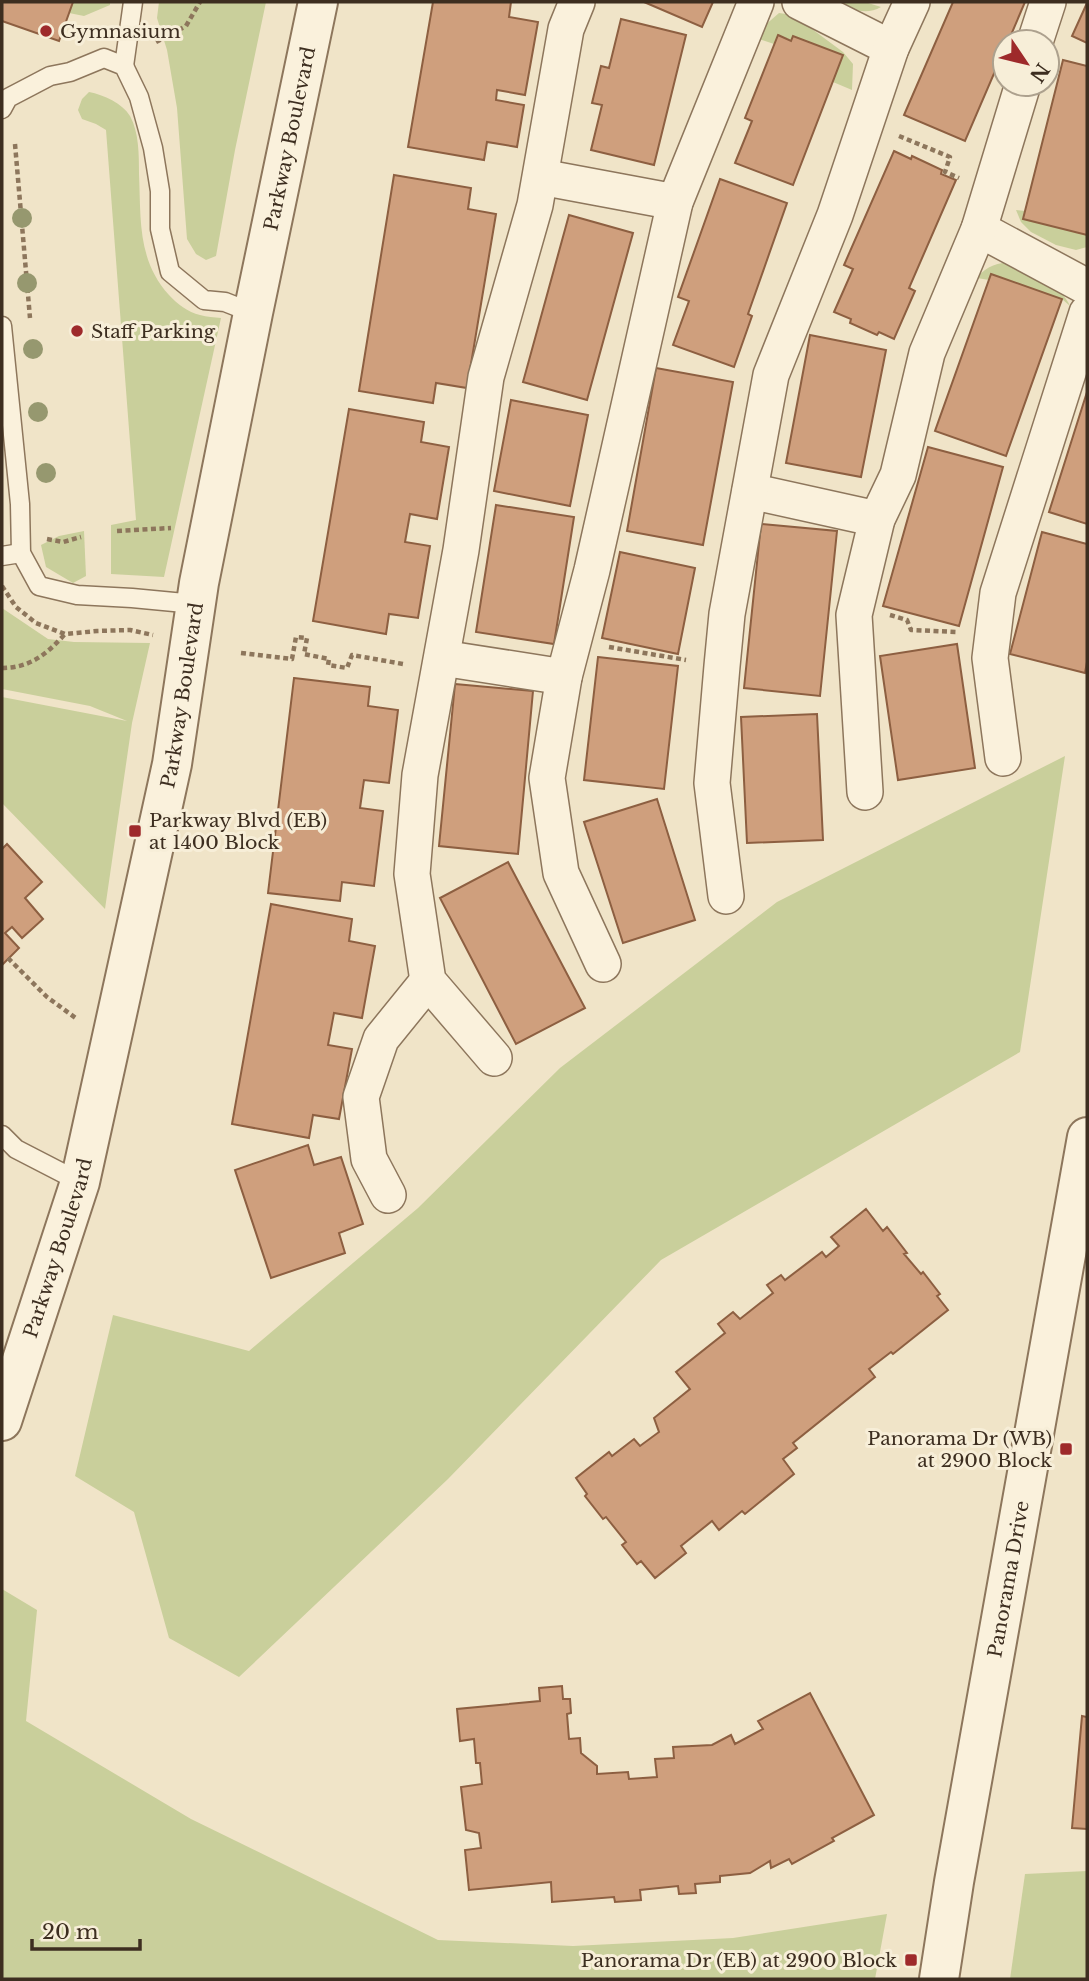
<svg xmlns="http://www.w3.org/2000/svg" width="1089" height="1981" viewBox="0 0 1089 1981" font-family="'Libre Baskerville',serif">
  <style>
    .green { fill: #c9cf9b }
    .building { fill: #cf9f7d; stroke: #8d5f41; stroke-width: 2 }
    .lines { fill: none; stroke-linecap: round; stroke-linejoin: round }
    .service-casing { stroke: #8d765c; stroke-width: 21 }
    .minor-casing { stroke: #8d765c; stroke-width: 38 }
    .tertiary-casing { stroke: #8d765c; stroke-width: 42 }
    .path { stroke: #8d765c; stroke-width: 4.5; stroke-dasharray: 5 3.5; stroke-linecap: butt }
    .service { stroke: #faf1dc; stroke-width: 18 }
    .minor { stroke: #faf1dc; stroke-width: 35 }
    .tertiary { stroke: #faf1dc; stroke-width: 38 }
    .tree { fill: #96986f }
    .poi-dot { fill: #9e2a2b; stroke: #f7eed8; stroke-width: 2.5 }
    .labels { text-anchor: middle; stroke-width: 6; stroke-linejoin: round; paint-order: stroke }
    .poi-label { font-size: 19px; fill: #3d2e20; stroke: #f7eed8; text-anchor: start }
    .street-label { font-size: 19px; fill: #3d2e20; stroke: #f7eed8 }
  </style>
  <rect width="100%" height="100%" fill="#f0e4c8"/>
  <g class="green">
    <path d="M2,2H110V5L84,16L69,13L59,41L2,21Z"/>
    <path d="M159,2H266L235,150L216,256L206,260L196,254L187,239L177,108L167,50L157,18Z"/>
    <path d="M834,2H865L881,7C866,16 849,9 834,2Z"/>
    <path d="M779,13L793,15L843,52L853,64L852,90L833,82L843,55L778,36L774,44L759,39L763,27Z"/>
    <path d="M89,92C104,95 122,103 130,116C139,132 139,155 139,174C141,218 137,260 169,295C177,304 188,312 200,315C207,317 214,317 221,318L164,577L111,574V525L136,520L106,130L96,124L82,119L78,110L82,99Z"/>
    <path d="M1016,210L1025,211L1024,219L1087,235V247L1076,250L1056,245L1031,232L1021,222Z"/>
    <path d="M1013,262C1031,272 1062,286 1070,306L1062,299L991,274L989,280L977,278C987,265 998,263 1013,262Z"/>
    <path d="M84,531L86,576L73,583L46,567L41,545L59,536Z"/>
    <path d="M2,608L48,639L74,642L150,643L132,723L105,909L2,803V697L127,721L90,706L2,689Z"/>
    <path d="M1065,756L1020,1052L661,1260L448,1479L239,1677L169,1638L134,1512L75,1476L113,1315L249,1351L418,1208L560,1068L777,902Z"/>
    <path d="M2,1589L37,1610L26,1721L191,1819L438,1940L573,1946L733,1938L887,1914L875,1979H2Z"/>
    <path d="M1087,1871V1979H1010L1025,1874Z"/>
  </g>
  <g class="building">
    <path d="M2,2H73L59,41L2,21Z"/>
    <path d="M433,2H511L509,17L538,22L525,95L497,90L496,100L524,105L517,147L487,142L484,160L408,147Z"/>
    <path d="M644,2H713L702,27Z"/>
    <path d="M953,2H1025L1008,42H1005V48L965,141L904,115Z"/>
    <path d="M1087,3V43L1072,36Z"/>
    <path d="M621,19L686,35L654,165L591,150L602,105L592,103L601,66L609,68Z"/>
    <path d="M778,35L791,41L793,36L843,55L793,185L735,163L752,121L745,118Z"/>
    <path d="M1063,60L1087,66V235L1023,219Z"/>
    <path d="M894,151L911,159L912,156L942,170L941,174L956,180L909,288L915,291L894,339L879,332L877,335L850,323L851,319L834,312L853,269L844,265Z"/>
    <path d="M394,175L471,188L468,209L496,214L467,388L436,383L433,403L359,391Z"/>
    <path d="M720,179L787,203L748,314L752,316L734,367L673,345L689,301L678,297Z"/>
    <path d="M569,215L633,233L587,400L523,382Z"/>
    <path d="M991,274L1062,299L1006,456L935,431Z"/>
    <path d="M810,335L886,350L861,477L786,463Z"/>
    <path d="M656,368L733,382L703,545L627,531Z"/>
    <path d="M1087,392V524L1049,512Z"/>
    <path d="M511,400L588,415L570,506L494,491Z"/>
    <path d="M349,409L424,422L421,442L449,447L437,519L410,514L405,542L430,546L418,618L389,614L386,634L313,621Z"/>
    <path d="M928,447L1003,467L959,626L883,606Z"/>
    <path d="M496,505L574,517L554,644L476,632Z"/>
    <path d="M761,524L837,531L820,696L744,688Z"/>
    <path d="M1042,532L1087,544V662L1085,673L1010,654Z"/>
    <path d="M620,552L695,568L678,654L602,638Z"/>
    <path d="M957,644L975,768L898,780L880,656Z"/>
    <path d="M598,657L678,666L664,789L584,780Z"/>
    <path d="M294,678L370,687L368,706L398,710L389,783L364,780L360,808L383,811L374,886L342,882L340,901L268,893Z"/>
    <path d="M455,684L533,691L518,854L439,846Z"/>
    <path d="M817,714L823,840L747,843L741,717Z"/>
    <path d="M657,799L695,920L623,943L584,822Z"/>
    <path d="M7,844L42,882L25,898L43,919L22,938L12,927L5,933L19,948L2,965V849Z"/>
    <path d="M508,862L585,1008L516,1044L440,898Z"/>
    <path d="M271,904L352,919L349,941L375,946L362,1018L334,1013L328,1045L352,1049L339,1119L313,1115L309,1138L232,1124Z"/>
    <path d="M308,1145L314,1165L341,1157L363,1224L339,1233L345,1253L271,1278L235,1170Z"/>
    <path d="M866,1209L883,1231L887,1227L907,1253L904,1254L921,1274L923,1272L940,1294L937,1296L948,1310L893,1354L891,1352L869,1369L875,1377L793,1443L797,1448L783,1459L794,1474L745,1514L742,1511L719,1530L712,1521L681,1546L686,1553L655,1578L641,1561L637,1564L622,1545L626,1542L606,1517L603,1519L585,1496L587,1494L576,1478L609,1452L612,1456L634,1439L640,1446L659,1432L654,1418L690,1389L676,1372L725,1333L718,1324L733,1312L740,1319L773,1293L767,1285L781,1275L785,1280L822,1252L826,1257L839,1246L831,1237Z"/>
    <path d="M562,1686L563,1699H570L571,1713L567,1714L569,1739L580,1738L581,1753L597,1766V1774L628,1772L629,1779L657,1777L655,1759L674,1758L673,1747L712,1745L731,1735L735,1744L763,1729L758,1721L810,1693L874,1815L832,1838L834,1841L792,1864L789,1859L771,1868L770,1861L750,1873L720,1876V1882L695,1884L696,1893L679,1894L678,1886L640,1890L641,1900L615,1902L614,1897L552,1902L551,1882L469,1890L465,1850L481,1848L479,1833L466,1830L461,1787L482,1784L480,1763H476L474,1739L460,1741L457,1709L540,1701L539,1688Z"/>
    <path d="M1082,1716L1087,1717V1829L1072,1828Z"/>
  </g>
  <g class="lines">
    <g class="service-casing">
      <g id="service">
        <path d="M124,66L133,2"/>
        <path d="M2,109L8,98L50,76L70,72L104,58L124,66L139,97L153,148L160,191V229L170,272L204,300L225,302L253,313"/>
        <path d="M2,326L20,504L21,553L39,586L77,595L132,598L195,604"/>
        <path d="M2,556L21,553"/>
        <path d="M2,1135L16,1149L80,1182"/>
      </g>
    </g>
    <g class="minor-casing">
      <g id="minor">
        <path d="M800,2L891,48"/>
        <path d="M1035,42L1048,2"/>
        <path d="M541,177L675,202"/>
        <path d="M979,229L1087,287"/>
        <path d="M750,491L877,519"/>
        <path d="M442,658L564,677"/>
        <path d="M1003,758L990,658L998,593L1087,313"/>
        <path d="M865,792L854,615L877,519L898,475L927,353L979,229L1023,84"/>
        <path d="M726,896L712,783L722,666L727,614L771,375L835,215L891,48L912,2"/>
        <path d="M603,964L561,873L547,778L564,677L592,570L675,202L756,2"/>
        <path d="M494,1058L428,981L412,874L420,775L461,550L486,377L535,205L566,29L577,2"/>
        <path d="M388,1195L369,1159L361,1097L381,1039L428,981"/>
      </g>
    </g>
    <g class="tertiary-casing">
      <g id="tertiary">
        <path id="s1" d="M2,1421L80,1182L172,764L199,583L253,313L318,2"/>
        <path id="s2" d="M939,1979L954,1882L1087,1137"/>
      </g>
    </g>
    <g class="path">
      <path d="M156,42L186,26L200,2"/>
      <path d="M899,136L950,157L945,172L959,178"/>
      <path d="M15,144L30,318"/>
      <path d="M117,531L171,528"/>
      <path d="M47,539L63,542L81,537"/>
      <path d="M2,586L16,607L36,623L65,634L97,631L130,630L153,635"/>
      <path d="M890,615L907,620L911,630L957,632"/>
      <path d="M609,647L686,660"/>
      <path d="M241,653L292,659L296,637L307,638L304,654L329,659L328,665L347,668L352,655L403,664"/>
      <path d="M2,668C30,668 47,654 65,634"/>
      <path d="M8,958L47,997L77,1019"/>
    </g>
    <use href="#service" class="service"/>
    <use href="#minor" class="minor"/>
    <use href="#tertiary" class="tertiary"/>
  </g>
  <g class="tree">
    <circle cx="22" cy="218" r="10"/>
    <circle cx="27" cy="283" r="10"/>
    <circle cx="33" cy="349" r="10"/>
    <circle cx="38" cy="412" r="10"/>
    <circle cx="46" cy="473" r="10"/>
  </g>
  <g class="poi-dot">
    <circle cx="46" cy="31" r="7"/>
    <circle cx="77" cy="331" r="7"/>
    <rect x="128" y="824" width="14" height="14" rx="3.5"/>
    <rect x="1059" y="1442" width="14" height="14" rx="3.5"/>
    <rect x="904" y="1953" width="14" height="14" rx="3.5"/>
  </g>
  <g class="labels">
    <g class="poi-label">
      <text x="60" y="38">Gymnasium</text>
      <text x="91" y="338">Staff Parking</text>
      <text x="149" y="827">Parkway Blvd (EB)<tspan x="149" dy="22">at 1400 Block</tspan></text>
      <text x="1052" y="1445" text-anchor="end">Panorama Dr (WB)<tspan x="1052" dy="22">at 2900 Block</tspan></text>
      <text x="897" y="1967" text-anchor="end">Panorama Dr (EB) at 2900 Block</text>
    </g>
    <g class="street-label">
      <text dy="7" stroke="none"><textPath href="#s1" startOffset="1316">Parkway Boulevard</textPath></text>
      <text dy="7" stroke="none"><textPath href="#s1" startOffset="749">Parkway Boulevard</textPath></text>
      <text dy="7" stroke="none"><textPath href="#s1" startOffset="182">Parkway Boulevard</textPath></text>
      <text dy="7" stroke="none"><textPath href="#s2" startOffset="406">Panorama Drive</textPath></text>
    </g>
  </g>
  <rect width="1089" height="1981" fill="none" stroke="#3d2e20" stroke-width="7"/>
  <g transform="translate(1026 63) rotate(125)"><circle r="33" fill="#f7eed8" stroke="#ada18e" stroke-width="2"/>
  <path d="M0-5L12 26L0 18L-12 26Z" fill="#9e2a2b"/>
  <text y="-10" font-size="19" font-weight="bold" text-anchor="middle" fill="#3d2e20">N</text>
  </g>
  <path d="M32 1939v10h108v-10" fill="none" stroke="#3d2e20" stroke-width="3.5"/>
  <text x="42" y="1939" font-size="21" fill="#3d2e20" stroke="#f7eed8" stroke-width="5" paint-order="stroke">20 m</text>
</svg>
